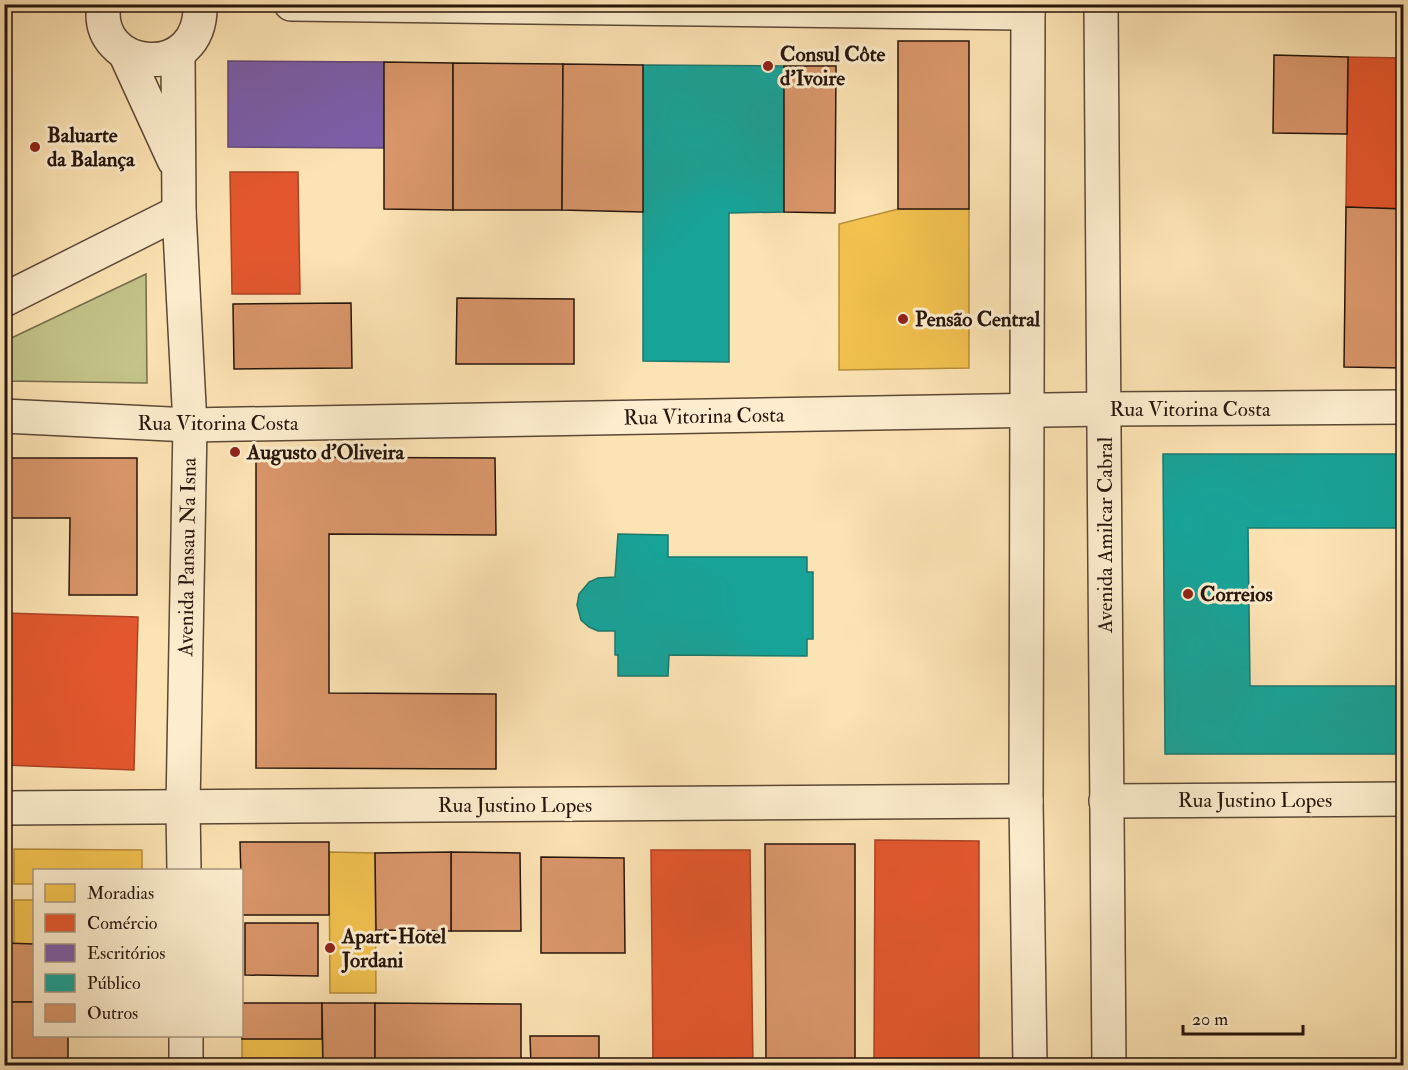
<svg xmlns="http://www.w3.org/2000/svg" width="1408" height="1070" viewBox="0 0 1408 1070" font-family="'IM FELL Double Pica',serif">
  <style>
    .green { fill: #c3c38a; stroke: #756c4a; stroke-width: 1.5 }
    .homes { fill: #f2c14e; stroke: #b58d3a; stroke-width: 1.5 }
    .shops { fill: #e4572e; stroke: #ab4324; stroke-width: 1.5 }
    .offices { fill: #7b5ea7; stroke: #624878; stroke-width: 1.5 }
    .public { fill: #17a398; stroke: #1c786e; stroke-width: 1.5 }
    .building { fill: #d9966a; stroke: #27150b; stroke-width: 1.5 }
    .lines { fill: none; stroke-linecap: round; stroke-linejoin: round }
    .minor-casing { stroke: #5c4835; stroke-width: 36 }
    .minor { stroke: #fdedce; stroke-width: 33 }
    .poi-dot { fill: #8f2418; stroke: #fdedce; stroke-width: 2 }
    .labels { text-anchor: middle; stroke-width: 6; stroke-linejoin: round; paint-order: stroke }
    .poi-label { font-size: 21px; font-weight: bold; fill: #27150b; stroke: #fdedce; text-anchor: start }
    .street-label { font-size: 21px; fill: #27150b; stroke: #fdedce }
  </style>
  <rect width="100%" height="100%" fill="#fce3b3"/>
  <filter id="stains"><feTurbulence type="fractalNoise" baseFrequency=".00333" numOctaves="4"/><feColorMatrix values="0 0 0 0 .2 0 0 0 0 .09 0 0 0 0 .02 0 0 0 .5 -.17"/></filter>
  <radialGradient id="worn" r=".72"><stop offset=".6" stop-color="#630" stop-opacity="0"/><stop offset="1" stop-color="#630" stop-opacity=".3"/></radialGradient>
  <path class="green" d="M146,274L147,383L5,381V341Z"/>
  <g class="homes">
    <path d="M898,209H969V368L839,370V224Z"/>
    <path d="M14,849L142,850V870H34V884H14Z"/>
    <path d="M329,852L375,853L376,993H330Z"/>
    <rect x="14" y="900" width="20" height="44"/>
    <path d="M242,1039H322L323,1066H242Z"/>
  </g>
  <g class="shops">
    <path d="M1348,57L1404,58V209L1346,207Z"/>
    <path d="M230,172H298L300,294H232Z"/>
    <path d="M4,613L138,617L134,770L4,765Z"/>
    <path d="M875,840L979,841V1066H874Z"/>
    <path d="M651,850H750L753,1066H653Z"/>
  </g>
  <path class="offices" d="M228,61L384,62V148L228,147Z"/>
  <g class="public">
    <path d="M643,65L784,66V212L729,213V362L643,361Z"/>
    <path d="M1163,454H1404V528H1248L1250,686H1404V754H1165Z"/>
    <path d="M618,534L668,535V557H807V572H813V639H807V656L669,655L668,676H618V655H615V631H598L589,627L581,620L577,605L579,594L589,582L598,578L615,577Z"/>
  </g>
  <g class="building">
    <rect x="898" y="41" width="71" height="168"/>
    <path d="M1274,55L1348,57L1347,134L1273,133Z"/>
    <path d="M384,62L453,63V210L384,209Z"/>
    <path d="M453,63L563,64L562,210H453Z"/>
    <path d="M563,64L643,65V212L562,210Z"/>
    <path d="M784,66H836L835,213L784,212Z"/>
    <path d="M1346,207L1404,209V368L1344,367Z"/>
    <path d="M457,298L574,299V364H456Z"/>
    <path d="M351,303L352,368L234,369L233,304Z"/>
    <path d="M256,457L495,458L496,535L329,534V693L496,694V769L256,768Z"/>
    <path d="M4,458H137V595H69L70,518H4Z"/>
    <path d="M240,842H329V915H242Z"/>
    <path d="M765,844H855V1066H766Z"/>
    <path d="M451,852L520,853L521,931H451Z"/>
    <path d="M451,852V931L376,930L375,853Z"/>
    <path d="M541,857L624,858L625,953H541Z"/>
    <path d="M245,923H318V976L245,975Z"/>
    <path d="M4,943L34,944V1002H4Z"/>
    <path d="M4,1002H34V1036H68V1066H4Z"/>
    <rect x="242" y="1003" width="80" height="36"/>
    <path d="M322,1003H375V1066H323Z"/>
    <path d="M375,1003L521,1004V1065H375Z"/>
    <path d="M530,1036H599V1066H531Z"/>
  </g>
  <g class="lines">
    <g class="minor-casing">
      <g id="minor">
        <path d="M104,4C92,72 203,84 200,4"/>
        <path d="M291,4L1028,13"/>
        <path d="M1028,4L1026,801L1030,1066"/>
        <path d="M1101,4C1105,358 1104,712 1109,1066"/>
        <path d="M125,53L174,160"/>
        <path d="M178,54L179,212L190,425L183,807L184,870"/>
        <path d="M4,300L179,212"/>
        <path d="M4,416L190,425L1105,409L1404,407"/>
        <path d="M1106,801L1404,799"/>
        <path d="M4,808L1026,801"/>
        <path d="M186,1036V1066"/>
      </g>
    </g>
    <use href="#minor" class="minor"/>
  </g>
  <g class="poi-dot">
    <circle cx="768" cy="66" r="6"/>
    <circle cx="35" cy="147" r="6"/>
    <circle cx="903" cy="319" r="6"/>
    <circle cx="235" cy="452" r="6"/>
    <circle cx="1188" cy="594" r="6"/>
    <circle cx="330" cy="948" r="6"/>
  </g>
  <g class="labels">
    <g class="poi-label">
      <text x="780" y="61">Consul Côte<tspan x="780" dy="24">d'Ivoire</tspan></text>
      <text x="47" y="142">Baluarte<tspan x="47" dy="24">da Balança</tspan></text>
      <text x="915" y="326">Pensão Central</text>
      <text x="247" y="459">Augusto d'Oliveira</text>
      <text x="1200" y="601">Correios</text>
      <text x="342" y="943">Apart-Hotel<tspan x="342" dy="24">Jordani</tspan></text>
    </g>
    <g class="street-label">
      <text x="1190" y="416">Rua Vitorina Costa</text>
      <text transform="translate(704 416) rotate(-1)" y="7">Rua Vitorina Costa</text>
      <text x="218" y="430">Rua Vitorina Costa</text>
      <text transform="translate(1105 535) rotate(-90)" y="7">Avenida Amilcar Cabral</text>
      <text transform="translate(187 557) rotate(-89)" y="7">Avenida Pansau Na Isna</text>
      <text x="1255" y="807">Rua Justino Lopes</text>
      <text x="515" y="812">Rua Justino Lopes</text>
    </g>
  </g>
  <rect width="1408" height="1070" fill="none" stroke="#fce3b3" stroke-width="24"/>
  <rect x="6" y="6" width="1396" height="1058" fill="none" stroke="#27150b" stroke-width="3"/>
  <rect x="12" y="12" width="1384" height="1046" fill="none" stroke="#27150b" stroke-width="1.5"/>
  <rect x="33" y="869" width="210" height="168" fill="#fdedce" stroke="#a79780" stroke-width="1.5"/>
  <rect x="45" y="884" width="30" height="18" fill="#f2c14e" stroke="#a79780" stroke-width="1.5"/>
  <text x="87" y="899" font-size="18" fill="#27150b">Moradias</text>
  <rect x="45" y="914" width="30" height="18" fill="#e4572e" stroke="#a79780" stroke-width="1.5"/>
  <text x="87" y="929" font-size="18" fill="#27150b">Comércio</text>
  <rect x="45" y="944" width="30" height="18" fill="#7b5ea7" stroke="#a79780" stroke-width="1.5"/>
  <text x="87" y="959" font-size="18" fill="#27150b">Escritórios</text>
  <rect x="45" y="974" width="30" height="18" fill="#17a398" stroke="#a79780" stroke-width="1.5"/>
  <text x="87" y="989" font-size="18" fill="#27150b">Público</text>
  <rect x="45" y="1004" width="30" height="18" fill="#d9966a" stroke="#a79780" stroke-width="1.5"/>
  <text x="87" y="1019" font-size="18" fill="#27150b">Outros</text>
  <path d="M1183 1025v9h120v-9" fill="none" stroke="#27150b" stroke-width="3"/>
  <text x="1192" y="1025" font-size="18" fill="#27150b" stroke="#fdedce" stroke-width="4.5" paint-order="stroke">20 m</text>
  <rect width="100%" height="100%" filter="url(#stains)"/>
  <rect width="100%" height="100%" fill="url(#worn)"/>
</svg>
